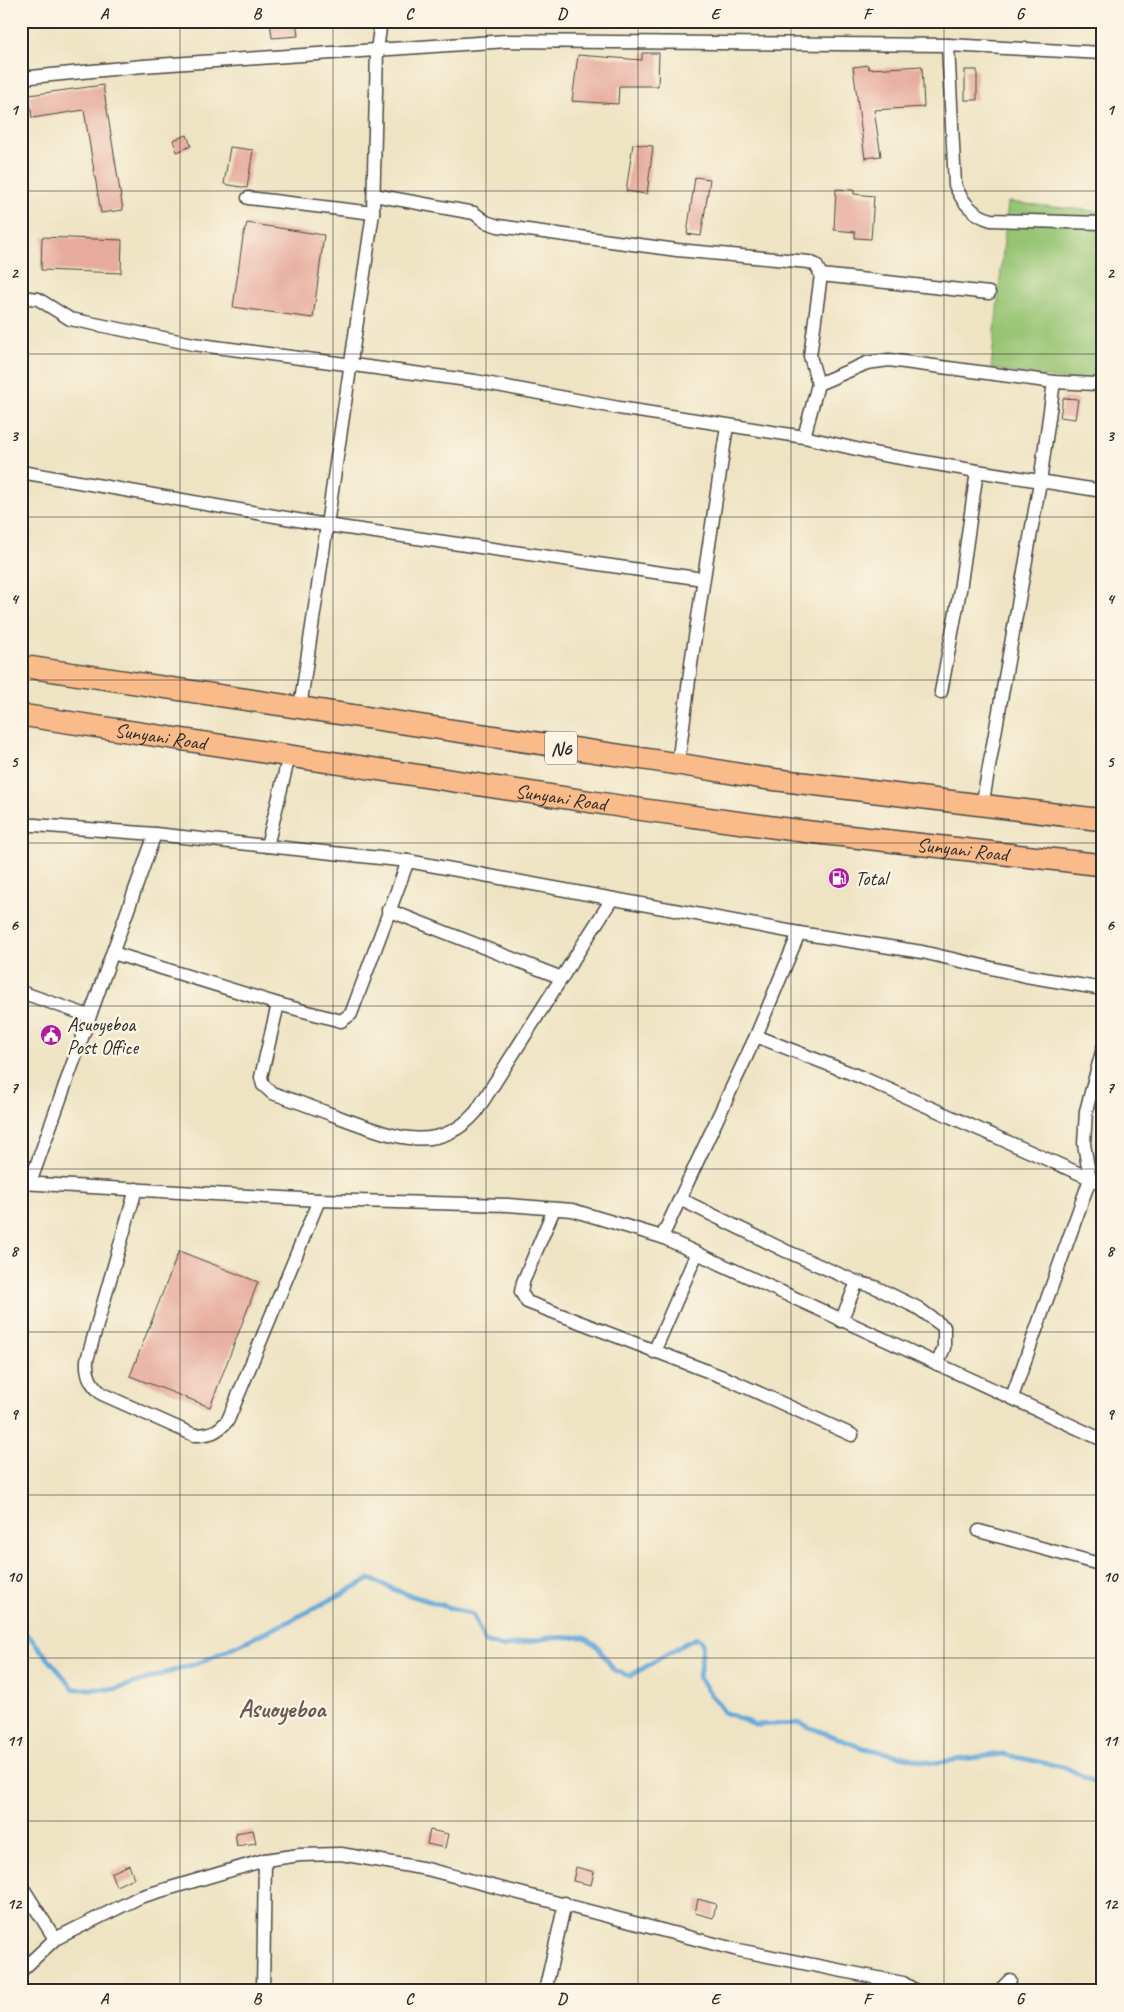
<svg xmlns="http://www.w3.org/2000/svg" width="1124" height="2012" viewBox="0 0 1124 2012" font-family="Caveat,sans-serif">
  <style>
    .green { fill: #97c473; stroke: #61784f }
    .lines { fill: none; stroke-linecap: round; stroke-linejoin: round }
    .stream { stroke: #66a8da; stroke-width: 5 }
    .building { fill: #e6ab9d }
    .minor-casing { stroke: #484742; stroke-width: 15 }
    .primary-casing { stroke: #484742; stroke-width: 24 }
    .minor { stroke: #fff; stroke-width: 12 }
    .primary { stroke: #fabb8b; stroke-width: 21 }
    .grid { fill: none; stroke: #2b2b2b; stroke-width: 1; stroke-opacity: 0.55 }
    .labels { text-anchor: middle; stroke-width: 5; stroke-linejoin: round; paint-order: stroke }
    .shield { fill: #fcf5e5; stroke: #6a6863; stroke-width: 1 }
    .shield-label { font-size: 19px; font-weight: bold; fill: #2b2b2b }
    .street-label { font-size: 20px; fill: #2b2b2b; stroke: #fcf5e5 }
    .poi-label { font-size: 20px; fill: #2b2b2b; stroke: #fcf5e5; text-anchor: start }
    .district-label { font-size: 25px; font-weight: bold; fill: #6c5853; stroke: #fcf5e5 }
    .neatline { fill: none; stroke: #2b2b2b; stroke-width: 2 }
    .grid-label { font-size: 16px; text-anchor: middle; font-weight: bold; fill: #2b2b2b }
  </style>
  <rect width="100%" height="100%" fill="#fcf5e5"/>
  <filter id="ink" filterUnits="userSpaceOnUse"><feTurbulence type="fractalNoise" baseFrequency=".02" numOctaves="2"/><feDisplacementMap in="SourceGraphic" scale="10" xChannelSelector="R" yChannelSelector="G"/><feConvolveMatrix kernelMatrix="1 2 1 2 8 2 1 2 1" color-interpolation-filters="sRGB"/></filter>
  <filter id="wash" filterUnits="userSpaceOnUse"><feTurbulence type="fractalNoise" baseFrequency=".0096" numOctaves="4" result="noise"/><feDisplacementMap in="SourceGraphic" scale="20" xChannelSelector="R" yChannelSelector="G"/><feGaussianBlur stdDeviation="1.12" result="paint"/><feColorMatrix in="noise" values="0 0 0 0 0 0 0 0 0 0 0 0 0 0 0 0 0 1.4 0 .05"/><feComposite in="paint" operator="in"/></filter>
  <g filter="url(#wash)">
    <rect width="100%" height="100%" fill="#eee3c2"/>
    <path class="green" d="M1008,202L1103,212V385L991,369Z"/>
    <g class="lines">
      <path class="stream" d="M21,1633L29,1636L74,1689H116L201,1662L288,1622L370,1579L403,1593L473,1615L485,1642L502,1647L547,1638L584,1637L598,1647L614,1670L630,1676L682,1645L697,1638L703,1643L699,1678L724,1712L755,1725L799,1723L860,1747L932,1763L1002,1754L1067,1768L1103,1787"/>
    </g>
    <g id="blocks">
      <g class="building">
        <path d="M270,21H296L298,36L272,38Z"/>
        <path d="M642,53H659L658,86H619L618,104L572,101L578,55L642,60Z"/>
        <path d="M868,65L869,69L922,66L924,107L874,110L881,156L865,158L853,67Z"/>
        <rect x="965" y="70" width="12" height="30"/>
        <path d="M103,85L123,210L101,213L84,110L32,118L29,95Z"/>
        <path d="M187,135L191,146L177,152L173,140Z"/>
        <path d="M633,144L653,146L647,194L626,191Z"/>
        <path d="M230,147L253,150L247,188L224,184Z"/>
        <path d="M695,177L710,179L701,236L687,234Z"/>
        <path d="M836,189L854,190V194L874,196L871,239L855,238V232L834,230Z"/>
        <path d="M247,223L324,235L313,318L233,307L243,237Z"/>
        <path d="M42,237L122,240L121,273L41,270Z"/>
        <path d="M1063,398L1078,399L1075,419L1060,417Z"/>
        <path d="M179,1251L258,1282L210,1407L130,1376Z"/>
        <path d="M253,1830L256,1843L237,1846L235,1833Z"/>
        <path d="M430,1830L448,1834L445,1848L427,1844Z"/>
        <path d="M129,1865L134,1878L116,1886L111,1873Z"/>
        <path d="M576,1867L594,1872L591,1885L573,1881Z"/>
        <path d="M698,1899L716,1904L713,1918L695,1913Z"/>
      </g>
    </g>
  </g>
  <g filter="url(#ink)">
    <use href="#blocks" fill-opacity="0" stroke="#484742" stroke-width="1"/>
    <g class="lines">
      <g class="minor-casing">
        <g id="minor">
          <path d="M948,45L955,185C962,202 973,215 991,220L1103,223"/>
          <path d="M21,78L143,66L507,41L948,45L1103,53"/>
          <path d="M374,195L474,213L486,222L498,226L677,250L809,262L816,265L821,275L810,356L818,384"/>
          <path d="M248,198L373,213"/>
          <path d="M821,275L989,293"/>
          <path d="M21,297L38,299L70,319L193,344L475,381L619,408L804,437L878,454L977,471L1103,491"/>
          <path d="M804,437L818,384L867,363L889,360L1054,382L1096,384L1103,382"/>
          <path d="M21,472L326,525L703,579"/>
          <path d="M941,692L960,590L977,471"/>
          <path d="M300,708L373,213L377,50L381,21"/>
          <path d="M678,764L692,657L727,426"/>
          <path d="M982,806L1040,482L1054,382"/>
          <path d="M21,824L155,834L408,861L799,933L922,952L1026,976L1103,989"/>
          <path d="M267,846L289,756"/>
          <path d="M388,910L562,978"/>
          <path d="M113,953L278,1004L341,1021L351,1014L408,861"/>
          <path d="M21,992L89,1016"/>
          <path d="M278,1004L261,1077L263,1085L272,1093C296,1101 320,1110 344,1119C391,1136 438,1156 476,1112L612,899"/>
          <path d="M756,1036L863,1078L1103,1184"/>
          <path d="M21,1183L319,1200L508,1205L572,1210L662,1237L1103,1440"/>
          <path d="M30,1183L155,834"/>
          <path d="M136,1189L87,1360C86,1376 91,1384 102,1394L194,1435C210,1435 218,1432 228,1420L319,1200"/>
          <path d="M680,1199L786,1251L857,1282L875,1287L918,1308L944,1327V1348L937,1364"/>
          <path d="M554,1209L523,1282L521,1292L527,1302L728,1379L852,1435"/>
          <path d="M662,1237L756,1036L799,933"/>
          <path d="M841,1321L857,1282"/>
          <path d="M654,1352L697,1253"/>
          <path d="M1012,1397L1090,1179L1084,1144L1086,1111L1103,1048"/>
          <path d="M979,1531L1103,1565"/>
          <path d="M21,1885L55,1939"/>
          <path d="M21,1971L55,1939L140,1897L265,1860L300,1855L341,1854L427,1869L738,1950L903,1983L916,1991"/>
          <path d="M263,1991L265,1860"/>
          <path d="M545,1991L565,1903"/>
          <path d="M999,1991L1010,1980"/>
        </g>
      </g>
      <g class="primary-casing">
        <g id="primary">
          <path d="M21,666L678,764L762,778L1103,820"/>
          <path id="s1" d="M21,715L645,810L810,832L1103,865"/>
        </g>
      </g>
      <use href="#minor" class="minor"/>
      <use href="#primary" class="primary"/>
    </g>
  </g>
  <path class="grid" d="M180,21V1991M333,21V1991M486,21V1991M638,21V1991M791,21V1991M944,21V1991M21,191H1103M21,354H1103M21,517H1103M21,680H1103M21,843H1103M21,1006H1103M21,1169H1103M21,1332H1103M21,1495H1103M21,1658H1103M21,1821H1103"/>
  <defs>
    <g id="fuel-disc" transform="scale(1.125)"><circle r="9.5" fill="#b5179e" stroke="#fcf5e5"/><path d="M-5.5-6h7V0h2V4h1.3V-2.5L3-4.5l.8-.8L6-3V5H2.5V1h-1V6h-7ZM-4.2-4.7v3.2H.2V-4.7Z" fill="#fff"/></g>
    <g id="civic-disc" transform="scale(1.125)"><circle r="9.5" fill="#b5179e" stroke="#fcf5e5"/><path d="M-.6-6.5H3V-4.5H.6V-3L4-1V1h2V6H-6V1h2V-1L-.6-3ZM-1.2 2.5V6h2.4V2.5Z" fill="#fff"/></g>
  </defs>
  <g fill-rule="evenodd">
    <use href="#fuel-disc" x="839" y="878"/>
    <use href="#civic-disc" x="51" y="1035"/>
  </g>
  <g class="labels">
    <rect class="shield" x="545" y="731.5" width="32" height="33" rx="4"/>
    <g class="shield-label">
      <text x="561" y="755">N6</text>
    </g>
    <g class="street-label">
      <text dy="7" stroke="none"><textPath href="#s1" startOffset="141">Sunyani Road</textPath></text>
      <text dy="7" stroke="none"><textPath href="#s1" startOffset="546">Sunyani Road</textPath></text>
      <text dy="7" stroke="none"><textPath href="#s1" startOffset="951">Sunyani Road</textPath></text>
    </g>
    <g class="poi-label">
      <text x="855" y="885">Total</text>
      <text x="67" y="1031">Asuoyeboa<tspan x="67" dy="23">Post Office</tspan></text>
    </g>
    <g class="district-label">
      <text x="282" y="1717">Asuoyeboa</text>
    </g>
  </g>
  <rect width="1124" height="2012" fill="none" stroke="#fcf5e5" stroke-width="55"/>
  <rect x="28" y="28" width="1068" height="1956" class="neatline"/>
  <g class="grid-label">
    <text x="104" y="19">A</text>
    <text x="257" y="19">B</text>
    <text x="409" y="19">C</text>
    <text x="562" y="19">D</text>
    <text x="715" y="19">E</text>
    <text x="867" y="19">F</text>
    <text x="1020" y="19">G</text>
    <text x="14" y="115">1</text>
    <text x="1110" y="115">1</text>
    <text x="14" y="278">2</text>
    <text x="1110" y="278">2</text>
    <text x="14" y="441">3</text>
    <text x="1110" y="441">3</text>
    <text x="14" y="604">4</text>
    <text x="1110" y="604">4</text>
    <text x="14" y="767">5</text>
    <text x="1110" y="767">5</text>
    <text x="14" y="930">6</text>
    <text x="1110" y="930">6</text>
    <text x="14" y="1093">7</text>
    <text x="1110" y="1093">7</text>
    <text x="14" y="1256">8</text>
    <text x="1110" y="1256">8</text>
    <text x="14" y="1419">9</text>
    <text x="1110" y="1419">9</text>
    <text x="14" y="1582">10</text>
    <text x="1110" y="1582">10</text>
    <text x="14" y="1746">11</text>
    <text x="1110" y="1746">11</text>
    <text x="14" y="1909">12</text>
    <text x="1110" y="1909">12</text>
    <text x="104" y="2004">A</text>
    <text x="257" y="2004">B</text>
    <text x="409" y="2004">C</text>
    <text x="562" y="2004">D</text>
    <text x="715" y="2004">E</text>
    <text x="867" y="2004">F</text>
    <text x="1020" y="2004">G</text>
  </g>
</svg>
